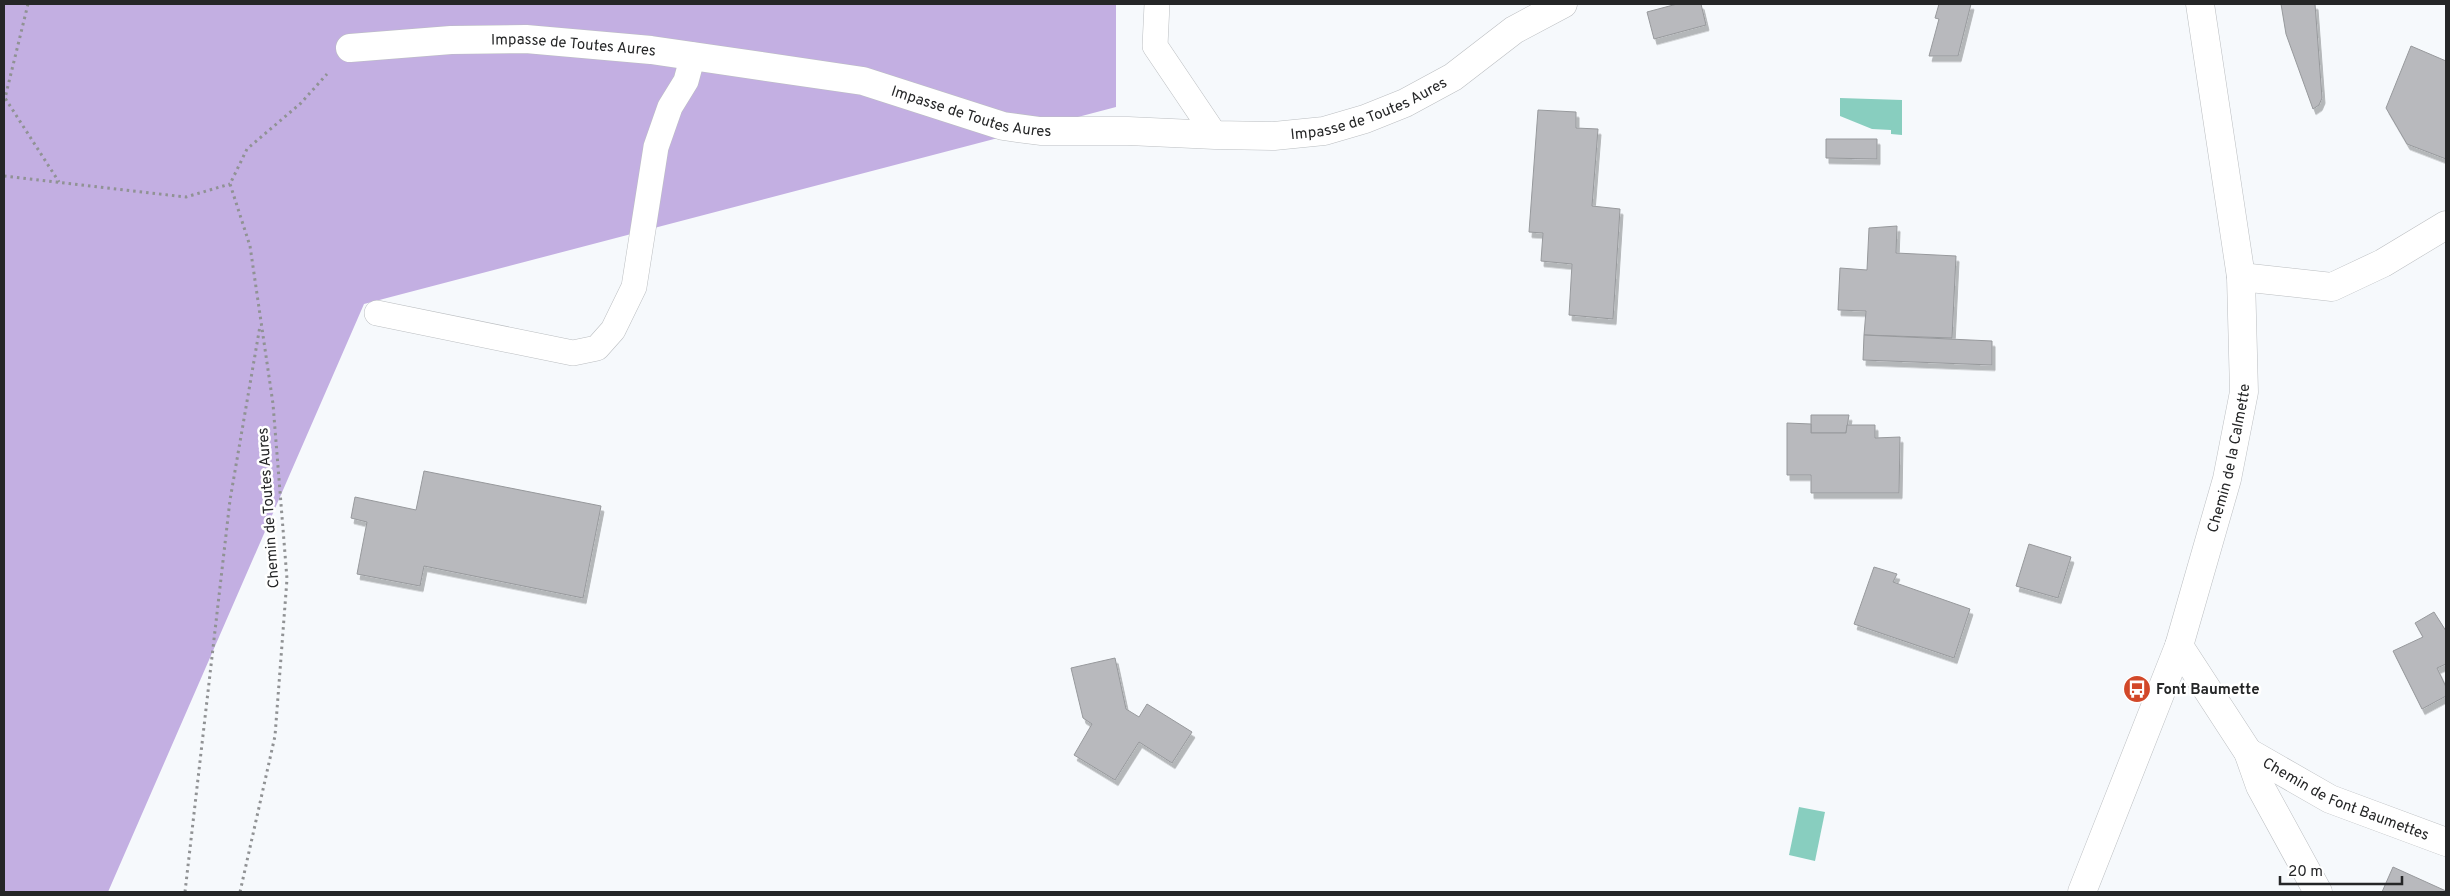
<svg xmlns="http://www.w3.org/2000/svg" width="2450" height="896" viewBox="0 0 2450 896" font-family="Overpass,sans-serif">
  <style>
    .forest { fill: #c3afe2 }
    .water { fill: #88cebf }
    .building { fill: #b8b9bd; stroke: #97999c; filter: url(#shadow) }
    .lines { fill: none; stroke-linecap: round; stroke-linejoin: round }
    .service-casing { stroke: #bbbec1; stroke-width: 26 }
    .minor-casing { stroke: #bbbec1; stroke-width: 29 }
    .path { stroke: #909294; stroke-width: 3; stroke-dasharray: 2.5 4; stroke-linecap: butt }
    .service { stroke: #fff; stroke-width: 25 }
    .minor { stroke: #fff; stroke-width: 28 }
    .labels { text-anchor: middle; stroke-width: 5; stroke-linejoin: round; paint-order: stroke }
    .street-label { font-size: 15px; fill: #252627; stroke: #fff }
    .poi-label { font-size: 15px; font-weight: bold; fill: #252627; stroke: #fff; text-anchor: start }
  </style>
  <defs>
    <filter id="shadow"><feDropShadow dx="3" dy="5.5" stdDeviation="0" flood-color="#0004"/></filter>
  </defs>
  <rect width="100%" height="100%" fill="#f6f9fc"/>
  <path class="forest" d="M4,4H1116V107L364,304L108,892H4Z"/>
  <g class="water">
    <path d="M1840,98L1902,100V135L1891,134V130L1872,129L1840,116Z"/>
    <path d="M1799,807L1825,812L1815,861L1789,855Z"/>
  </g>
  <g class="building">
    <path d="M1677,4H1701L1706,25L1654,39L1647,12Z"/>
    <path d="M1939,4H1971L1958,56H1929L1939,19L1935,18Z"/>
    <path d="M2281,4H2315L2322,98L2319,105L2313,109L2286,34Z"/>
    <path d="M2411,46L2446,61V159L2407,144L2386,108Z"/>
    <path d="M1538,110L1576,112V128L1598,129L1592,206L1620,209L1613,319L1569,315L1572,264L1541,261L1543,233L1529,232Z"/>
    <path d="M1826,139H1877V159L1826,158Z"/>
    <path d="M1897,226L1896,253L1956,256L1952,338L1864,335L1866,311L1838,310L1840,268L1867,270L1869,228Z"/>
    <path d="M1864,335L1992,341V365L1863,360Z"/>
    <path d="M1811,415H1849L1846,433H1811Z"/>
    <path d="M1787,423L1811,424V433H1846L1847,425H1875V438L1900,437L1899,493H1811V475H1787Z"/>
    <path d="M424,471L601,506L583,598L424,566L420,586L357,574L367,522L351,518L355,497L416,510Z"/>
    <path d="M2029,544L2071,557L2058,598L2016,586Z"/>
    <path d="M1874,567L1897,574L1893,582L1970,609L1954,658L1854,624Z"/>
    <path d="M2434,612L2446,631V664L2437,668L2446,687V696L2422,709L2393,651L2423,637L2415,623Z"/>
    <path d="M1115,658L1126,709L1139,717L1147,704L1192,732L1172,763L1139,742L1115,780L1074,755L1092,724L1083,718L1071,668Z"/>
    <path d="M2393,867L2446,891V892H2382Z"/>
  </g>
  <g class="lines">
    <g class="service-casing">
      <g id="service">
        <path d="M1157,4L1155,46L1215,135"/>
        <path d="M377,313L573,353L597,348L613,330L634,287L656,147L670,107L686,81L693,55"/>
      </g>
    </g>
    <g class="minor-casing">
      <g id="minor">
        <path id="s1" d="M350,48L451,40L526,39L651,50L863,81L1003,126L1040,131H1128L1215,135L1274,136L1324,131L1365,119L1405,103L1453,77L1514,30L1563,4"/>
        <path d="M2241,277L2332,287L2383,263L2446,225"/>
        <path d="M2179,646L2248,752L2260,786L2318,892"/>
        <path id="s2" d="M2248,752L2330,799L2446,842"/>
        <path id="s3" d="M2082,892L2179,646L2227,479L2244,392L2241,277L2200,4"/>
      </g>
    </g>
    <g class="path">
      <path d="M28,4L5,98L59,182"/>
      <path d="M4,176L186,197L230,184"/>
      <path d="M185,892L230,500L260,326"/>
      <path d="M240,892L275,736L287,579L273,404L250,246L230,184L247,149L301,103L327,74"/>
    </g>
    <use href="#service" class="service"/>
    <use href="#minor" class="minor"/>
  </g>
  <defs>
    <g id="bus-disc" transform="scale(1.4375)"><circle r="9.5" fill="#d24829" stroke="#fff"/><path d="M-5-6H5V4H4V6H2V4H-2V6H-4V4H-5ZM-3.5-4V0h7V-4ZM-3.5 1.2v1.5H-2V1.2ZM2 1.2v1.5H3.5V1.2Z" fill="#fff"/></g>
  </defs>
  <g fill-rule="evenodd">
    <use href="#bus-disc" x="2137" y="689"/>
  </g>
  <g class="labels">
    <g class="street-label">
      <text dy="5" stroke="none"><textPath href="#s1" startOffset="224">Impasse de Toutes Aures</textPath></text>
      <text dy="5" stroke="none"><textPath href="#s1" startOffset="1034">Impasse de Toutes Aures</textPath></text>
      <text dy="5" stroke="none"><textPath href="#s1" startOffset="629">Impasse de Toutes Aures</textPath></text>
      <text dy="5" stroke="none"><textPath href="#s3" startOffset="459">Chemin de la Calmette</textPath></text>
      <text transform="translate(268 508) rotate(-94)" y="5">Chemin de Toutes Aures</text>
      <text dy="5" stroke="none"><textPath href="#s2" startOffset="109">Chemin de Font Baumettes</textPath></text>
    </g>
    <g class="poi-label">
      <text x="2156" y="694">Font Baumette</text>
    </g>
  </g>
  <rect width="2450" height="896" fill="none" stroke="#252627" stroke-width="10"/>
  <path d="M2280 876v8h122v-8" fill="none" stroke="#252627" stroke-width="2.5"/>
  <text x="2288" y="876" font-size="15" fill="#252627" stroke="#ffffff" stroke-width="4" paint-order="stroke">20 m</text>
</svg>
